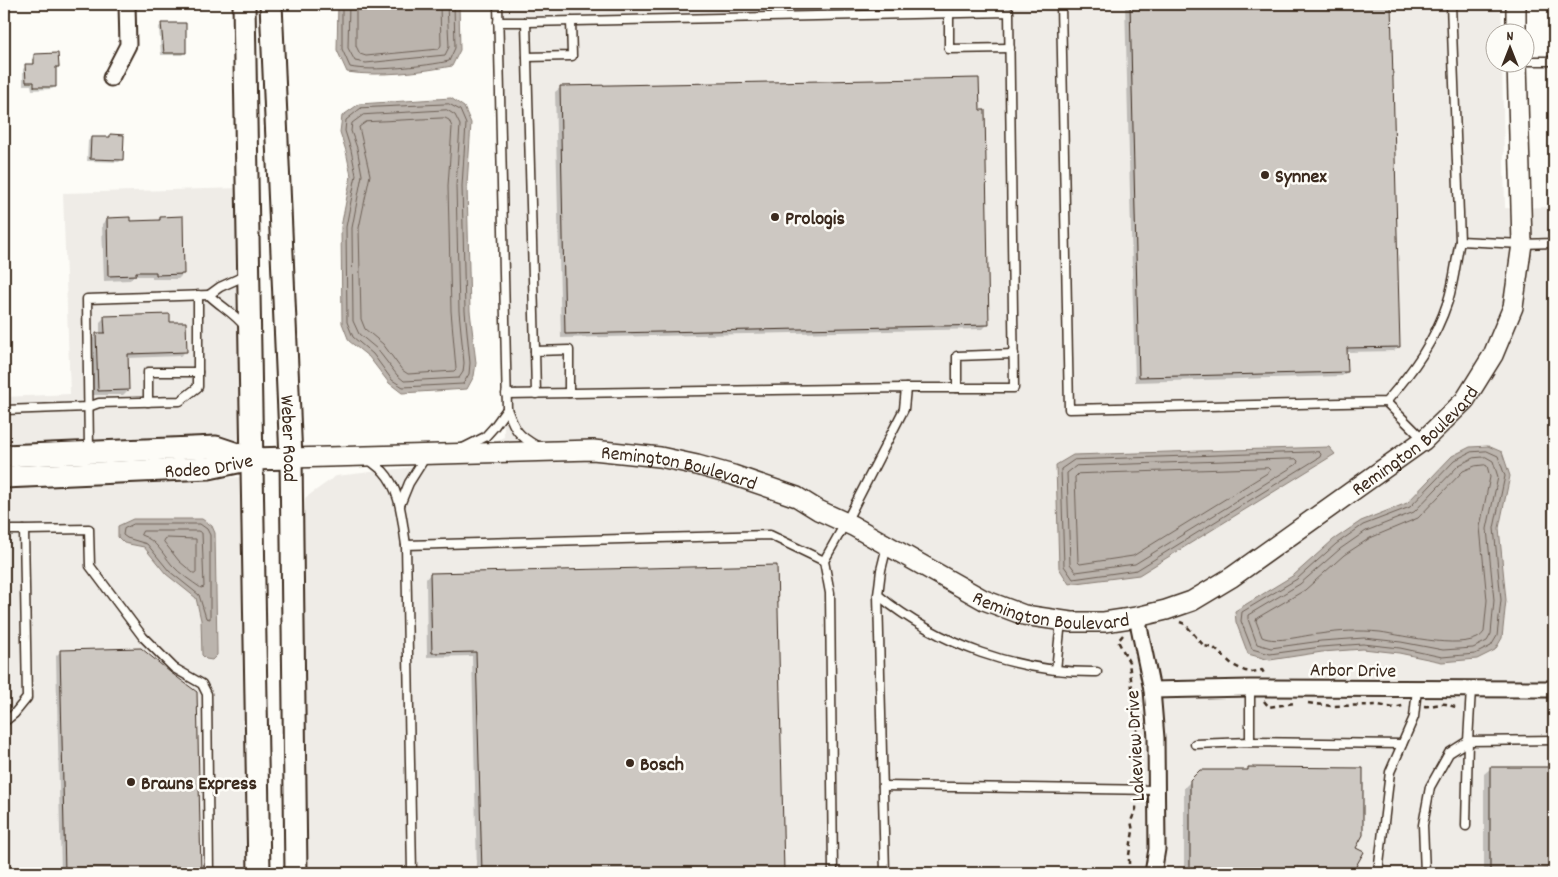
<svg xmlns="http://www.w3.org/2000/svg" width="1558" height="877" viewBox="0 0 1558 877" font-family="Dekko,sans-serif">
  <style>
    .built { fill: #efece7 }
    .water { fill: #bbb4ad; stroke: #887d74 }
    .shadow { fill: #0003 }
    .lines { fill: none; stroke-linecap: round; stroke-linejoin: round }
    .shore { stroke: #6e6157; stroke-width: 1 }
    .building { fill: #cdc8c2; stroke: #3b2a1e }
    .service-casing { stroke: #3b2a1e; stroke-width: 11 }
    .minor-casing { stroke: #3b2a1e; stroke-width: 19 }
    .tertiary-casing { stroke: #3b2a1e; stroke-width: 22 }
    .secondary-casing { stroke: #3b2a1e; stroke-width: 25 }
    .path { stroke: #3b2a1e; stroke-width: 2.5; stroke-dasharray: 5 4; stroke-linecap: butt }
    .service { stroke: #fdfcf7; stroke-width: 8 }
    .minor { stroke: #fdfcf7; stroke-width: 15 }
    .tertiary { stroke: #fdfcf7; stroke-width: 19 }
    .secondary { stroke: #fdfcf7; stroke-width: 21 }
    .poi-dot { fill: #3b2a1e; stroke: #fdfcf7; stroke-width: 2 }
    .labels { text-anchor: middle; stroke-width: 5; stroke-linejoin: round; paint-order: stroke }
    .poi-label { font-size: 20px; font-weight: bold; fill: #3b2a1e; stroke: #fdfcf7; text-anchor: start }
    .street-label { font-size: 20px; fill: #3b2a1e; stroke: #fdfcf7 }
  </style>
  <rect width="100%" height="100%" fill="#fdfcf7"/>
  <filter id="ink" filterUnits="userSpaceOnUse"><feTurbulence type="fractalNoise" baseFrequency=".02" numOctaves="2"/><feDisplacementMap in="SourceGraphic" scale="10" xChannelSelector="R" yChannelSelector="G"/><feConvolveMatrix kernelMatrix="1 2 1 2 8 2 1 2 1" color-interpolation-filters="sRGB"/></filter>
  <g filter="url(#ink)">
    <g class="built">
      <path d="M495,4H1501L1502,32H1496V62L1502,63L1505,208L1554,207V873H298L300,565L305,498L336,476L440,464L504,437Z"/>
      <path d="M241,188L249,450L4,451V397L70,394L63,193Z"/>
      <path d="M243,477L251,873H4V484Z"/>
    </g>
    <g class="water">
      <path d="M338,4H459L460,50L452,66C420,72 380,77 347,72L337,50Z"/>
      <path d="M451,98L464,107L471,123L467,185L470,311L476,363L474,376L467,389L402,393L389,383L369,357L349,341L342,323L341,227L351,176L346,151L340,132L342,116L359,104Z"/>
      <path d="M1488,446L1502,452L1510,476L1499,528L1506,600L1502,638L1495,650L1477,659L1442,662L1399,653L1363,649L1322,652L1270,660L1248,654L1236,622L1235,611L1294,575L1333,540L1361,521L1407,503L1452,456L1470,447Z"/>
      <path d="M1329,447L1335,454L1139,575L1069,584L1059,568L1056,465L1073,455Z"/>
      <path d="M133,519H202L212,526L215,533L217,650V655L212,660L206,659L202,655L201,620L196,598L166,574L144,547L124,543L118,537V526Z"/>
    </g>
    <g class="shadow">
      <path d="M1125,4H1390L1399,346L1394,351L1346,352L1347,372L1342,376L1135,382Z"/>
      <path d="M162,24L185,52L182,55H161L159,27Z"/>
      <path d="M35,55L58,67L54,70L55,86L52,89L32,90L31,85H23V69L26,66H32V58Z"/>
      <path d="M560,88L988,324L983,329L561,338L555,92Z"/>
      <path d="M111,136L122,159L119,162L87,161L88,141L91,138L108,139Z"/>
      <path d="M160,218L183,274L178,279H152V276H134L130,280L104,281L102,224L107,219L129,222H156Z"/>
      <path d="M105,317L169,323L185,352L180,356L127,358L128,390L123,395H93L92,339L97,335H100V322Z"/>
      <path d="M776,566L783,873H477L472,656L427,657L426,579L430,574Z"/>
      <path d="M61,651L169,673L196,692L200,873H61L56,656Z"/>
      <path d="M1491,768H1554V873H1484V774Z"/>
      <path d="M1248,769L1354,848V866L1361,871V873H1184V788L1201,771H1246Z"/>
    </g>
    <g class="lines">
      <g class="shore">
        <path d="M342,4V49L350,67C370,72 428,66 449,61L455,48L454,4"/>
        <path d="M349,4L348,48L355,61L366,63L445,55L449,47L447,4"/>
        <path d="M356,4V46L360,54L366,56L439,49L441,45L440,4"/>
        <path d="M449,104L460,110L466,124L462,186L465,311L470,363L469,374L463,384L403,387L392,380L373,354L353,337L347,322L346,227L356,175L351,150L345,131L346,120L361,108Z"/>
        <path d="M447,110L455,115L460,125L456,186L459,311L464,363L463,372L459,378L404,381L397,375L377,349L359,334L353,321L352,228L362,175L357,148L351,131L352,123L363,115Z"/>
        <path d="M445,118L449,120L452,127L448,186L451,311L456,369L454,371L408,374L402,370L383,344L365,329L361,319L359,228L370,175L359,127L366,122Z"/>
        <path d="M1487,451L1498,456L1505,476L1494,528L1501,600L1497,636L1491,646L1475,654L1442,657L1400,648L1363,644L1321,647L1270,654L1252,649L1241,621L1242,612L1297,579L1336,544L1363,525L1410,507L1455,460L1471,452Z"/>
        <path d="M1319,452L1321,454L1320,457L1137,570L1073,579L1064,566L1061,469L1074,460Z"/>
        <path d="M1486,457L1493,461L1498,477L1487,529L1494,600L1491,634L1487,641L1473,648L1443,650L1401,642L1364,638L1321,641L1271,648L1257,644L1248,619V615L1300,584L1340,549L1366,531L1414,512L1459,465L1473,458Z"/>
        <path d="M1296,459L1298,461L1297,464L1135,564L1076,572L1070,564L1067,473L1076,466Z"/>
        <path d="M1485,465L1487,466L1490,477L1480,527L1487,600L1484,632C1472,653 1402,635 1380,632C1360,630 1339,631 1319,634C1303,635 1277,644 1262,637L1256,621L1257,618L1305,590L1344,555L1370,538L1418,518L1463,471L1475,466Z"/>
        <path d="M1268,468L1270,470L1269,472L1133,556L1080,564L1078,562L1075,477L1078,474Z"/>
        <path d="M134,524H200L207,529L210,535V619L206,618L199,595L169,571L147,544L127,538L123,535L124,529Z"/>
        <path d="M143,531H198L202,533L204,587L201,588C191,581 180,574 172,565C162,553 156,540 141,535Z"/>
        <path d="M166,538L196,539V573H193L179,561L164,542Z"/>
      </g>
    </g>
    <g class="building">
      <path d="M1130,4H1391L1400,347L1347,348L1348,372L1139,377Z"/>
      <path d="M161,23H186V53H164Z"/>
      <path d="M58,53L59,67H56V87H34V82H26L25,64H34V54Z"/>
      <path d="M979,78L980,110H985L989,325L565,334L560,86Z"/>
      <path d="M110,134L124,135L123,160L90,159L91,137H110Z"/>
      <path d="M183,216L184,274L156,275V272H136V275L108,276L107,218L130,217V221L160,220V217Z"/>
      <path d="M170,314V322H186L187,352L128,354L129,390L98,391L96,333H105L104,316Z"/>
      <path d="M777,565L784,873H482L476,652L432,653L430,573Z"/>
      <path d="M141,648L170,672L197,692L201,873H65L60,650Z"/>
      <path d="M1248,767L1363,768V835L1356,848L1364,852L1356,866L1368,873H1190V780L1200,770H1248Z"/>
      <rect x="1490" y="767" width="64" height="106"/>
    </g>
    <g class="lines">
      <g class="service-casing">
        <g id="service">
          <path d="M498,4L507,409C515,430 517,435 537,446"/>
          <path d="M1061,4L1069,409L1386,402C1413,371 1435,341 1448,301C1454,282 1456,260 1460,241L1522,244L1554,243"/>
          <path d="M1451,4L1460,241"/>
          <path d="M949,13V49L1010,48"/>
          <path d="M498,22H526L535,351"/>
          <path d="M526,22L1009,12L1014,388H906"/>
          <path d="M527,57L572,56L571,21"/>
          <path d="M1526,61H1554"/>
          <path d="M245,327C236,314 220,306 209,295L220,287L240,278L245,272"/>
          <path d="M957,388V356L1014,354"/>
          <path d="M506,394L906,388L904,409L846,522L824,561L830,593L833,873"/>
          <path d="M536,394L535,351L569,350V393"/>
          <path d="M148,402V372H198"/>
          <path d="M1386,402L1423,439"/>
          <path d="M4,410L88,407L99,403L180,401L198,387V295"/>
          <path d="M463,448L485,437L494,427L507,409"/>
          <path d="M89,450L87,299L209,295"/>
          <path d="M368,459C373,463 378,467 383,471C401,490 402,521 406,545"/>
          <path d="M400,505L409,483L426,456"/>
          <path d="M4,530H24"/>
          <path d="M878,595C939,645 1018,673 1097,672"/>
          <path d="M1056,670L1061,621"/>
          <path d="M1250,688V742"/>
          <path d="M1471,689L1468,741L1554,740"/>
          <path d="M4,722L14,714L27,698L24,530L89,529L90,566L143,637L174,668L202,684L207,694L209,873"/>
          <path d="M1195,744L1250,742L1402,744"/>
          <path d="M883,786L1157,790"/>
          <path d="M412,873L406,545L770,535L824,561"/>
          <path d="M885,873L878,595L881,570L887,546"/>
          <path d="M1378,873L1390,772L1414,717L1417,689"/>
          <path d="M1425,873L1423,825L1430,787L1449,753L1468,741L1466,826"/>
        </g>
      </g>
      <g class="minor-casing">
        <g id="minor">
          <path d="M111,78L128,45L127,4"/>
          <path d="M1137,617L1152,690L1156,738L1157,849L1153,873"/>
          <path d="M1152,690L1250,688L1554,689"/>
        </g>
      </g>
      <g class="tertiary-casing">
        <g id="tertiary">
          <path d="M1516,4V32"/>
          <path id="s1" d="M291,458L593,450L660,457L697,465L733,475L797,497L818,510L853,526L984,600L1024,615L1071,622H1104L1137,617L1166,610L1192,601L1232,577L1424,440L1465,400L1493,355L1513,307L1522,244L1517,62"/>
        </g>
      </g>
      <g class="secondary-casing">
        <g id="secondary">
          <path d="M244,4L259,873"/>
          <path id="s2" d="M271,4L291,458L296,873"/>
          <path d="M4,456L216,447L249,458"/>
          <path id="s3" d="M4,477L209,468L252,459L291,458"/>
        </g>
      </g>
      <g class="path">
        <path d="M1180,622L1185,624L1204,646L1214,648L1233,665L1245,671L1252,672L1262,670L1265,675"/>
        <path d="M1123,635L1118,641L1129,662L1137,730V741L1132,758L1136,781"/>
        <path d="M1264,701L1269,707L1295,703"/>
        <path d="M1308,703L1331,706L1379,705L1394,708L1406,705"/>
        <path d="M1424,706C1432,707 1438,703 1446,704C1452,705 1452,708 1458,706"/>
        <path d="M1129,873V855L1133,831L1131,821L1136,809V799"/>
      </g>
      <use href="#service" class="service"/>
      <use href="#minor" class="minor"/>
      <use href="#tertiary" class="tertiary"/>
      <use href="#secondary" class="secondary"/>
    </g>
  </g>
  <g class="poi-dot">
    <circle cx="1265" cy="175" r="5"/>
    <circle cx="775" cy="217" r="5"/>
    <circle cx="630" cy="763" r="5"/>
    <circle cx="131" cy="782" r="5"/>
  </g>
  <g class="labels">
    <g class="poi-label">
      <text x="1275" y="182">Synnex</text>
      <text x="785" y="224">Prologis</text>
      <text x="640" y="770">Bosch</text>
      <text x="141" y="789">Brauns Express</text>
    </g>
    <g class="street-label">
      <text dy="7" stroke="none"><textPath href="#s1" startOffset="1215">Remington Boulevard</textPath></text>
      <text dy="7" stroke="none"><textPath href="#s2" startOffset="435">Weber Road</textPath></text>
      <text dy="7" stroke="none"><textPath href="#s3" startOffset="205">Rodeo Drive</textPath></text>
      <text dy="7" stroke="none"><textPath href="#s1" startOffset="390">Remington Boulevard</textPath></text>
      <text dy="7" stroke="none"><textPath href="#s1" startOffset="795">Remington Boulevard</textPath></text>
      <text transform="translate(1353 669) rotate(1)" y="7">Arbor Drive</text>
      <text transform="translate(1134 746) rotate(-93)" y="7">Lakeview Drive</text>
    </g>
  </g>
  <rect width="1558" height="877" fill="none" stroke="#fdfcf7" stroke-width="20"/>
  <rect x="10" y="10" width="1538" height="857" fill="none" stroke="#3b2a1e" stroke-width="2" filter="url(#ink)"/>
  <g transform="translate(1510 48)"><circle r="24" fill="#fdfcf7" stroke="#afa8a0"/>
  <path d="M0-4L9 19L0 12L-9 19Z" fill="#3b2a1e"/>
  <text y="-8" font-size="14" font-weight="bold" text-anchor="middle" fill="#3b2a1e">N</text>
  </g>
</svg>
